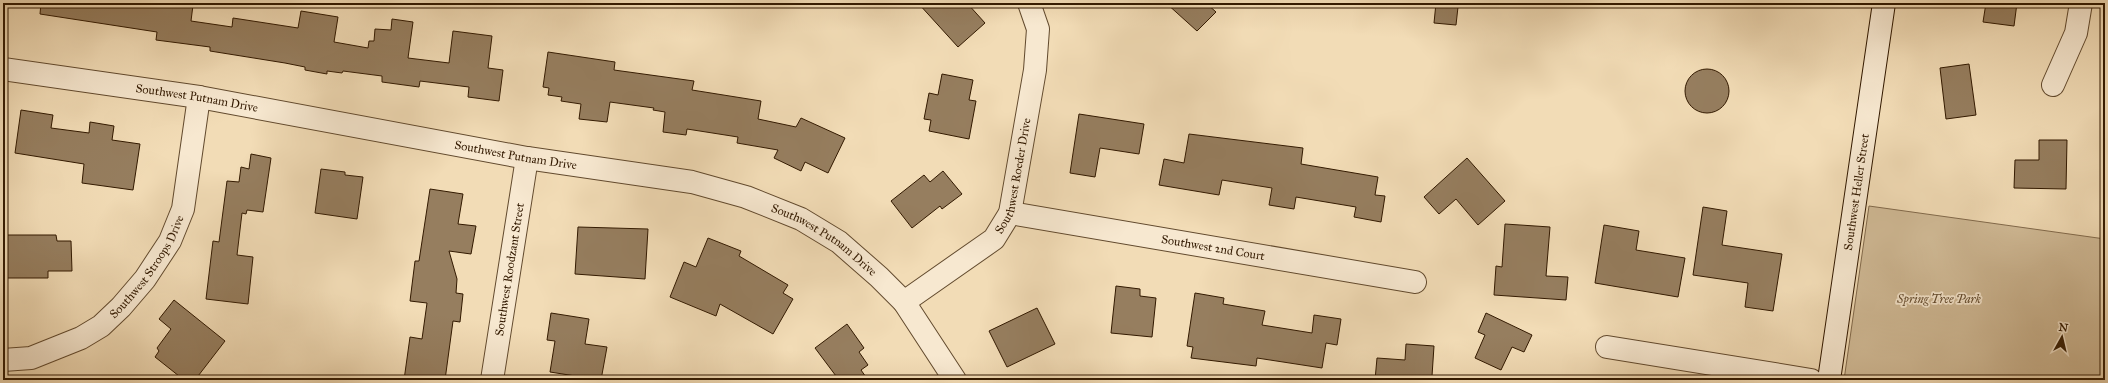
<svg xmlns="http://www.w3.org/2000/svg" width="2108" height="383" viewBox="0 0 2108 383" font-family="'IM FELL Great Primer',serif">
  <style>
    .green { fill: #d1bb97; stroke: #826a4c }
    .building { fill: #967e5f; stroke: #321900 }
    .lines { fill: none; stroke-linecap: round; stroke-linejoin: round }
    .street-casing { stroke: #624a2e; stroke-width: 24 }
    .secondary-casing { stroke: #321900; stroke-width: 24 }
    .street { stroke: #f7e8d0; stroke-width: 22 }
    .secondary { stroke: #f7e8d0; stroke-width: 22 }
    .labels { text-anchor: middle; stroke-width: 3.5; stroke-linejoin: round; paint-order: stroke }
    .street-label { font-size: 12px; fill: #321900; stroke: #f7e8d0 }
    .park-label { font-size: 12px; font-style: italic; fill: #624a2d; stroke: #f7e8d0 }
  </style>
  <rect width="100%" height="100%" fill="#f2dcb6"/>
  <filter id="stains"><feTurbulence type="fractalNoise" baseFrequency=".005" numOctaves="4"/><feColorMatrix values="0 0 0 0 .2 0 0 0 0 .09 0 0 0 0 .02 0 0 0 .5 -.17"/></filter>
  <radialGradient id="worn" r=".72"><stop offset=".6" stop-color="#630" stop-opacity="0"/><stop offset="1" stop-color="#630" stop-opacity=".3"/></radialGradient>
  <path class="green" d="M1869,206L2105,239V380H1844Z"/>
  <g class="building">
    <path d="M41,3H175L193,5L191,21L232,27L233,18L298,28L301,11L338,17L334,42L368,48L369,41H374L375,29L391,30L392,19L413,22L408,58L449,63L453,31L492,36L488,68L503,70L499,101L468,97L469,87L420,81L419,87L382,82V76L343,71L342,73L327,71V74L305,70V67L285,63L210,51V47L156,40L157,32L40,14Z"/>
    <path d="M918,3H967L985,23L958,47Z"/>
    <path d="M1166,3H1206L1216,12L1197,31Z"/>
    <path d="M1436,3H1457L1456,7H1458L1456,25L1434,23Z"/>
    <path d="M1986,3H2017L2014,26L1983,22Z"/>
    <path d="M548,52L615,62L614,70L694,81L692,90L761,101L758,119L796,127L801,118L845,138L828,173L805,162L801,171L774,158L778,150L737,143L738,137L687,129L686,135L663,132L665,112L653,110L654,108L610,102L607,122L579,119L581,104L561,101L562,97L548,95L549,88L543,87Z"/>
    <path d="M1969,64L1976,115L1946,119L1940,68Z"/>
    <circle cx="1707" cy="91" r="22"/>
    <path d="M942,74L973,80L969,100L976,101L969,139L929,131L931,120L924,119L929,93L938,95Z"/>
    <path d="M21,110L53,115L51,128L89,133L90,122L114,126L112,140L140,144L133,190L82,183L84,164L15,153Z"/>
    <path d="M1079,114L1144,124L1139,154L1100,148L1095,177L1070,173Z"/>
    <path d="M1189,134L1303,148L1301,164L1378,177L1375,195L1385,196L1381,222L1354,217L1356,207L1296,197L1294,209L1269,205L1272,188L1222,180L1219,195L1159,185L1164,159L1184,163Z"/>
    <path d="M2039,140H2067L2066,189L2014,188L2015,160H2039Z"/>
    <path d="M251,154L271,158L263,212L247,210L246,214L242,213L237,255L253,257L248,304L206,299L213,241L219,242L227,181L239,182L241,167L249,169Z"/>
    <path d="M1467,158L1505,201L1478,225L1456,199L1439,214L1424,197Z"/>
    <path d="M321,169L345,172V175L363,177L357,219L315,213Z"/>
    <path d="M943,171L962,194L942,209L940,206L912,228L891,201L924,175L930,182Z"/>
    <path d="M430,189L463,194L458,224L476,226L471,254L449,251L457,279L456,293L463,294L460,322L453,321L445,380H404L410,337L422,339L427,303L410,301L415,261H419Z"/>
    <path d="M1703,207L1727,211L1722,245L1782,254L1773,311L1745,307L1748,283L1693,275Z"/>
    <path d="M1505,224L1550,227L1546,276L1568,277L1566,300L1494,295L1496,266L1502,267Z"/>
    <path d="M1604,225L1639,231L1636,250L1685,258L1678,297L1595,283Z"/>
    <path d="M578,227L648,229L645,279L575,274Z"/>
    <path d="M3,235H56L57,241H71L72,271H48V278H3Z"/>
    <path d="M708,238L741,251L739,256L788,285L783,293L793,299L773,334L720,304L716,316L670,297L684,262L696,267Z"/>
    <path d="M1116,286L1140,289V296L1156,298L1152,337L1111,333Z"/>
    <path d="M1195,293L1224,298L1223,304L1265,311L1262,325L1312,333L1314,315L1341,319L1337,345L1326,343L1322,368L1257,358L1256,366L1191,358L1193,347L1187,346Z"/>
    <path d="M174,300L225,341L195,380H184L155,357L159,351L157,348L171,329L159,319Z"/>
    <path d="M1037,308L1055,344L1007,367L989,331Z"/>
    <path d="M551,313L589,319L585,344L607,347L601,380L550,372L555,341L547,340Z"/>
    <path d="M1486,313L1532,335L1524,352L1512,347L1501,370L1475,358L1485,335L1478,332Z"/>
    <path d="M847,324L864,348L859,352L868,365L861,370L868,380H839L815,348Z"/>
    <path d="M1406,344L1434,346L1432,376H1418L1417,380H1375L1377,358L1405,360Z"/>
  </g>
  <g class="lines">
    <g class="street-casing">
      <g id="street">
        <path id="s1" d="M3,69L199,97L527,158L692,182L746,197L801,219L839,242L879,277L904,302L955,380"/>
        <path d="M2053,85L2076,33L2081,3"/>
        <path id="s2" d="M1010,213L1415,282"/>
        <path id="s3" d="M904,302L994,239L1010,213L1035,70L1038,29L1029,3"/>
        <path d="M1607,347L1811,380"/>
        <path id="s4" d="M3,360L31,358L81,338L101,326L121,307L145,279L170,241L183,209L199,97"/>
        <path id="s5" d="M492,380L527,158"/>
      </g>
    </g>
    <g class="secondary-casing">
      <g id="secondary">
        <path id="s6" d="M1829,380L1884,3"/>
      </g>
    </g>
    <use href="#street" class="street"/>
    <use href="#secondary" class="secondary"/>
  </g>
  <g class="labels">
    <g class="street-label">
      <text dy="4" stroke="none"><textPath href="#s1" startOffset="196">Southwest Putnam Drive</textPath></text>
      <text dy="4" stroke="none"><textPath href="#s1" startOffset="520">Southwest Putnam Drive</textPath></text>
      <text dy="4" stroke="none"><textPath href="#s3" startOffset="177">Southwest Roeder Drive</textPath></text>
      <text dy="4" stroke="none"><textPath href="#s6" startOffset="190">Southwest Heller Street</textPath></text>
      <text dy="4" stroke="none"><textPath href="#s1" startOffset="844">Southwest Putnam Drive</textPath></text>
      <text dy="4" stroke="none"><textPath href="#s2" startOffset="206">Southwest 2nd Court</textPath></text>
      <text dy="4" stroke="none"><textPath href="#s4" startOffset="181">Southwest Stroops Drive</textPath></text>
      <text dy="4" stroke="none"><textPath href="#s5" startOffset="112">Southwest Roodzant Street</textPath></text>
    </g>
    <g class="park-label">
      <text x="1939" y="303">Spring Tree Park</text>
    </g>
  </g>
  <rect width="2108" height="383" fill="none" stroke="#f2dcb6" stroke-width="16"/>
  <rect x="4" y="4" width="2100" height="375" fill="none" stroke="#321900" stroke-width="2"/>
  <rect x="8" y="8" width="2092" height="367" fill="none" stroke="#321900"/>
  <g transform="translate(2062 337) rotate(8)" stroke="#f7e8d0" stroke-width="3" paint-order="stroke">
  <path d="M0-3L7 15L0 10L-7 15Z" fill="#321900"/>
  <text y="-6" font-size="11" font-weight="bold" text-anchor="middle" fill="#321900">N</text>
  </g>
  <rect width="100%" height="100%" filter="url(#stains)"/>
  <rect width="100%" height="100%" fill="url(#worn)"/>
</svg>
